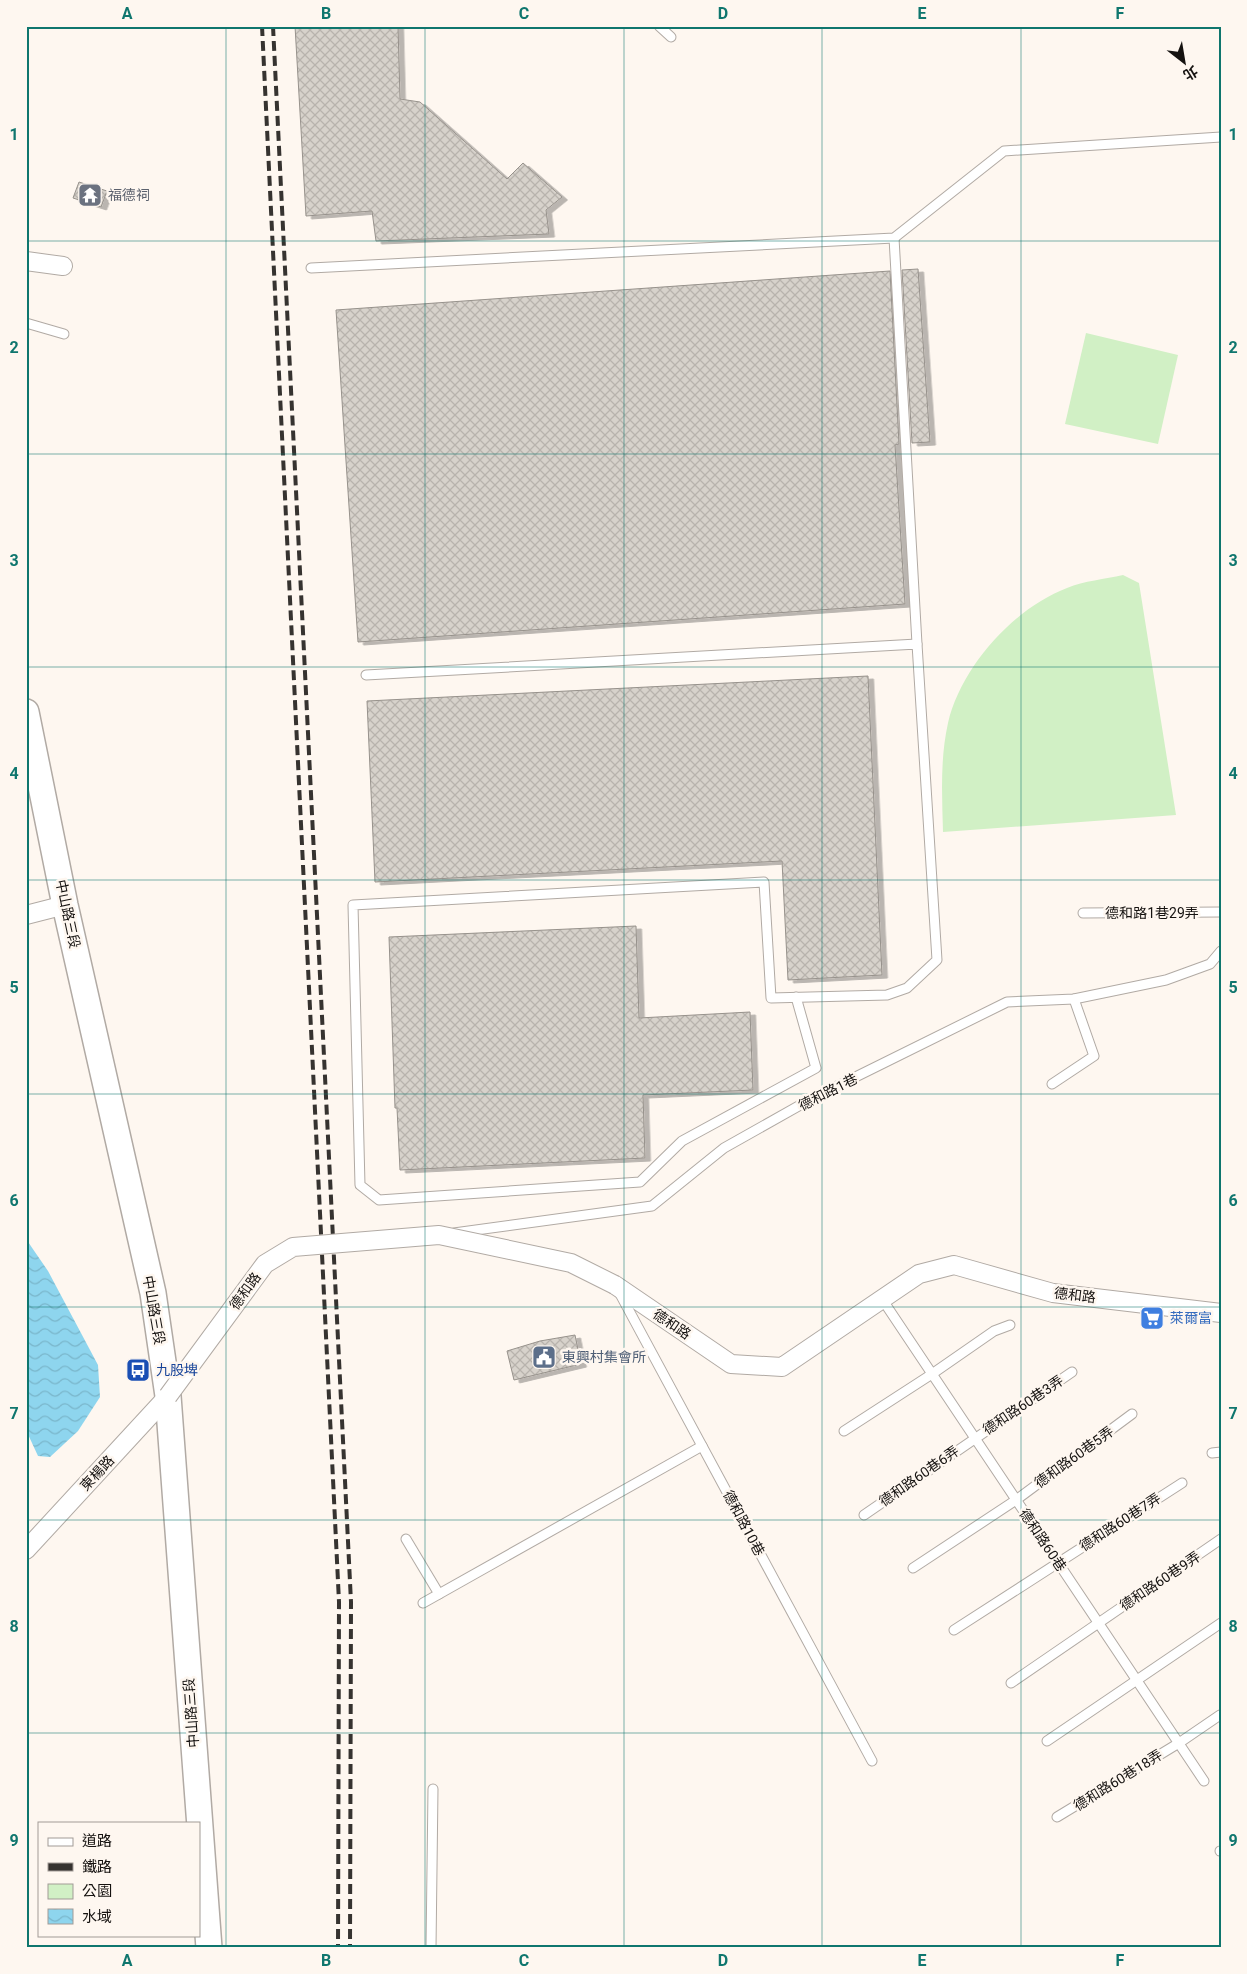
<svg xmlns="http://www.w3.org/2000/svg" width="1247" height="1974" viewBox="0 0 1247 1974" font-family="Roboto,'Noto Sans TC',sans-serif">
  <style>
    .green { fill: #d1f0c5 }
    .water { fill: url(#water-waves) }
    .building { fill: url(#building-cross-hatch); stroke: #97928c; filter: url(#shadow) }
    .lines { fill: none; stroke-linecap: round; stroke-linejoin: round }
    .lane-casing { stroke: #b1aaa4; stroke-width: 11 }
    .street-casing { stroke: #b1aaa4; stroke-width: 20 }
    .secondary-casing { stroke: #b1aaa4; stroke-width: 28 }
    .lane { stroke: #fff; stroke-width: 9 }
    .street { stroke: #fff; stroke-width: 18 }
    .secondary { stroke: #fff; stroke-width: 25 }
    .rail { stroke: #363330; stroke-width: 4; stroke-dasharray: 10 5; stroke-linecap: butt }
    .street-bridge-casing { stroke: #b1aaa4; stroke-width: 20; stroke-linecap: butt }
    .street-bridge { stroke: #fff; stroke-width: 18 }
    .grid { fill: none; stroke: #0f766e; stroke-width: 1; stroke-opacity: 0.55 }
    .labels { text-anchor: middle; stroke-width: 5; stroke-linejoin: round; paint-order: stroke }
    .worship-label { font-size: 14px; fill: #5b616d; stroke: #fef7f0; text-anchor: start }
    .street-label { font-size: 14px; fill: #151210; stroke: #fef7f0 }
    .shop-label { font-size: 14px; fill: #366cbe; stroke: #fef7f0; text-anchor: start }
    .service-label { font-size: 14px; fill: #4e5e75; stroke: #fef7f0; text-anchor: start }
    .transit-label { font-size: 14px; fill: #164399; stroke: #fef7f0; text-anchor: start }
    .neatline { fill: none; stroke: #0f766e; stroke-width: 2 }
    .grid-label { font-size: 16px; text-anchor: middle; font-weight: bold; fill: #0f766e }
  </style>
  <defs>
    <pattern id="water-waves" width="16" height="10" patternUnits="userSpaceOnUse" patternTransform="scale(1.25)"><rect width="16" height="10" fill="#8ed5ee"/><path d="M0 5q4-4 8 0t8 0" fill="none" stroke="#7ab6cb"/></pattern>
    <pattern id="building-cross-hatch" width="8" height="8" patternUnits="userSpaceOnUse" patternTransform="scale(1.25)"><rect width="8" height="8" fill="#d7d2cb"/><path d="M0 0l8 8M0 8l8-8" fill="none" stroke="#b8b3ad"/></pattern>
    <filter id="shadow"><feDropShadow dx="5.5" dy="3" stdDeviation="0" flood-color="#0004"/></filter>
  </defs>
  <rect width="100%" height="100%" fill="#fef7f0"/>
  <g class="green">
    <path d="M1086,333L1178,355L1158,444L1065,424Z"/>
    <path d="M1123,575L1139,583L1176,815L943,832C942,795 940,759 948,723C961,667 1014,608 1067,588C1084,581 1105,579 1123,575Z"/>
  </g>
  <path class="water" d="M26,1239L48,1271L98,1365L100,1397L78,1431L50,1457L38,1456L26,1430Z"/>
  <g class="building">
    <path d="M295,26H398L400,99L420,102L507,179L523,163L562,197L546,210L549,234L376,241L372,211L306,216Z"/>
    <path d="M79,182L107,191L101,207L73,198Z"/>
    <path d="M918,269L930,442L912,443L902,270Z"/>
    <path d="M890,271L899,444L895,445L905,604L358,642L336,310Z"/>
    <path d="M868,676L882,975L788,980L782,861L375,882L367,701Z"/>
    <path d="M636,926L639,1018L750,1012L753,1090L643,1095L645,1158L400,1170L397,1108H395L389,937Z"/>
    <path d="M575,1335L581,1364L514,1380L507,1351L540,1341Z"/>
  </g>
  <g class="lines">
    <g class="lane-casing">
      <g id="lane">
        <path d="M659,26L671,37"/>
        <path d="M894,238L917,644"/>
        <path d="M311,268L894,238L1004,151L1221,137"/>
        <path d="M26,323L64,334"/>
        <path d="M366,675L917,644L937,960L907,988L887,995L771,998L764,882L353,905L360,1185L379,1200L640,1182L682,1141L816,1068L796,997"/>
        <path d="M1083,913L1221,912"/>
        <path d="M1052,1084L1094,1056L1074,999"/>
        <path d="M454,1233L652,1206L724,1148L811,1099L1007,1002L1074,999L1166,980L1210,964L1221,951"/>
        <path d="M619,1292L872,1761"/>
        <path d="M882,1299L1204,1781"/>
        <path d="M844,1431L932,1374L994,1331L1010,1325"/>
        <path d="M1212,1453L1221,1452"/>
        <path d="M864,1515L1072,1372"/>
        <path d="M406,1539L439,1594"/>
        <path d="M913,1568L1016,1500L1132,1414"/>
        <path d="M423,1603L702,1446"/>
        <path d="M954,1630L1182,1483"/>
        <path d="M1011,1683L1221,1539"/>
        <path d="M1047,1741L1221,1623"/>
        <path d="M1057,1817L1179,1743L1220,1715"/>
        <path d="M1220,1851H1221"/>
        <path d="M431,1948L433,1789"/>
      </g>
    </g>
    <g class="street-casing">
      <g id="street">
        <path d="M26,261L63,266"/>
        <path d="M26,915L65,905"/>
        <path d="M615,1285L731,1364L782,1367L919,1274L954,1265L1053,1293L1221,1313"/>
        <path d="M26,1550L168,1396"/>
      </g>
    </g>
    <g class="secondary-casing">
      <path id="secondary" d="M26,712L65,905L153,1293L168,1396L209,1948"/>
    </g>
    <use href="#lane" class="lane"/>
    <use href="#street" class="street"/>
    <use href="#secondary" class="secondary"/>
    <g class="rail">
      <path d="M262,26L339,1602L338,1948"/>
      <path d="M273,26L351,1602L350,1948"/>
    </g>
    <g class="street-bridge-casing">
      <path id="street-bridge" d="M168,1396L265,1264L293,1247L439,1235L571,1263L615,1285"/>
    </g>
    <use href="#street-bridge" class="street-bridge"/>
  </g>
  <path class="grid" d="M226,26V1948M425,26V1948M624,26V1948M822,26V1948M1021,26V1948M26,241H1221M26,454H1221M26,667H1221M26,880H1221M26,1094H1221M26,1307H1221M26,1520H1221M26,1733H1221"/>
  <defs>
    <g id="temple-square" transform="scale(1.25)"><rect x="-9" y="-9" width="18" height="18" rx="4" fill="#6b7280" stroke="#fef7f0"/><path d="M0-6L5-2H3V0L6.5 2.5H4V6H1.5V3h-3V6H-4V2.5H-6.5L-3 0V-2H-5Z" fill="#fff"/></g>
    <g id="supermarket-square" transform="scale(1.25)"><rect x="-9" y="-9" width="18" height="18" rx="4" fill="#3f7fe0" stroke="#fef7f0"/><path d="M-6-5.5h2.5l.6 2H6L4.5 2H-2.5L-4.4-4H-6ZM-1.5 3.2a1.3 1.3 0 1 0 .1 0ZM3 3.2a1.3 1.3 0 1 0 .1 0Z" fill="#fff"/></g>
    <g id="civic-square" transform="scale(1.25)"><rect x="-9" y="-9" width="18" height="18" rx="4" fill="#5c6f8a" stroke="#fef7f0"/><path d="M-.6-6.5H3V-4.5H.6V-3L4-1V1h2V6H-6V1h2V-1L-.6-3ZM-1.2 2.5V6h2.4V2.5Z" fill="#fff"/></g>
    <g id="bus-square" transform="scale(1.25)"><rect x="-9" y="-9" width="18" height="18" rx="4" fill="#1a4fb4" stroke="#fef7f0"/><path d="M-5-6H5V4H4V6H2V4H-2V6H-4V4H-5ZM-3.5-4V0h7V-4ZM-3.5 1.2v1.5H-2V1.2ZM2 1.2v1.5H3.5V1.2Z" fill="#fff"/></g>
  </defs>
  <g fill-rule="evenodd">
    <use href="#temple-square" x="90" y="195"/>
    <use href="#supermarket-square" x="1152" y="1318"/>
    <use href="#civic-square" x="544" y="1357"/>
    <use href="#bus-square" x="138" y="1370"/>
  </g>
  <g class="labels">
    <g class="worship-label">
      <text x="108" y="200">福德祠</text>
    </g>
    <g class="street-label">
      <text x="1152" y="918">德和路1巷29弄</text>
      <text transform="translate(68 914) rotate(78)" y="5">中山路三段</text>
      <text transform="translate(828 1092) rotate(-27)" y="5">德和路1巷</text>
      <text transform="translate(245 1291) rotate(-54)" y="5">德和路</text>
      <text transform="translate(1075 1295) rotate(7)" y="5">德和路</text>
      <text transform="translate(154 1310) rotate(80)" y="5">中山路三段</text>
      <text transform="translate(672 1324) rotate(34)" y="5">德和路</text>
      <text transform="translate(1023 1405) rotate(-34)" y="5">德和路60巷3弄</text>
      <text transform="translate(1074 1457) rotate(-36)" y="5">德和路60巷5弄</text>
      <text transform="translate(97 1473) rotate(-47)" y="5">東楊路</text>
      <text transform="translate(919 1476) rotate(-35)" y="5">德和路60巷6弄</text>
      <text transform="translate(1120 1522) rotate(-33)" y="5">德和路60巷7弄</text>
      <text transform="translate(744 1523) rotate(62)" y="5">德和路10巷</text>
      <text transform="translate(1043 1540) rotate(56)" y="5">德和路60巷</text>
      <text transform="translate(1160 1581) rotate(-34)" y="5">德和路60巷9弄</text>
      <text transform="translate(191 1713) rotate(-94)" y="5">中山路三段</text>
      <text transform="translate(1118 1780) rotate(-32)" y="5">德和路60巷18弄</text>
    </g>
    <g class="shop-label">
      <text x="1170" y="1323">萊爾富</text>
    </g>
    <g class="service-label">
      <text x="562" y="1362">東興村集會所</text>
    </g>
    <g class="transit-label">
      <text x="156" y="1375">九股埤</text>
    </g>
  </g>
  <rect width="1247" height="1974" fill="none" stroke="#fef7f0" stroke-width="55"/>
  <rect x="38" y="1822" width="162" height="115" fill="#fef7f0" stroke="#a19b96"/>
  <rect x="48" y="1838" width="25" height="8" fill="#ffffff" stroke="#a19b96"/>
  <text x="82" y="1846" font-size="15" fill="#151210">道路</text>
  <rect x="48" y="1863" width="25" height="8" fill="#363330" stroke="#a19b96"/>
  <text x="82" y="1872" font-size="15" fill="#151210">鐵路</text>
  <rect x="48" y="1884" width="25" height="15" fill="#d1f0c5" stroke="#a19b96"/>
  <text x="82" y="1896" font-size="15" fill="#151210">公園</text>
  <rect x="48" y="1909" width="25" height="15" fill="url(#water-waves)" stroke="#a19b96"/>
  <text x="82" y="1922" font-size="15" fill="#151210">水域</text>
  <g transform="translate(1184 62) rotate(149)" stroke="#fef7f0" stroke-width="4" paint-order="stroke">
  <path d="M0-4L9 19L0 12L-9 19Z" fill="#151210"/>
  <text y="-8" font-size="14" font-weight="bold" text-anchor="middle" fill="#151210">北</text>
  </g>
  <rect x="28" y="28" width="1192" height="1918" class="neatline"/>
  <g class="grid-label">
    <text x="127" y="19">A</text>
    <text x="326" y="19">B</text>
    <text x="524" y="19">C</text>
    <text x="723" y="19">D</text>
    <text x="922" y="19">E</text>
    <text x="1120" y="19">F</text>
    <text x="14" y="140">1</text>
    <text x="1233" y="140">1</text>
    <text x="14" y="353">2</text>
    <text x="1233" y="353">2</text>
    <text x="14" y="566">3</text>
    <text x="1233" y="566">3</text>
    <text x="14" y="779">4</text>
    <text x="1233" y="779">4</text>
    <text x="14" y="993">5</text>
    <text x="1233" y="993">5</text>
    <text x="14" y="1206">6</text>
    <text x="1233" y="1206">6</text>
    <text x="14" y="1419">7</text>
    <text x="1233" y="1419">7</text>
    <text x="14" y="1632">8</text>
    <text x="1233" y="1632">8</text>
    <text x="14" y="1846">9</text>
    <text x="1233" y="1846">9</text>
    <text x="127" y="1966">A</text>
    <text x="326" y="1966">B</text>
    <text x="524" y="1966">C</text>
    <text x="723" y="1966">D</text>
    <text x="922" y="1966">E</text>
    <text x="1120" y="1966">F</text>
  </g>
</svg>
